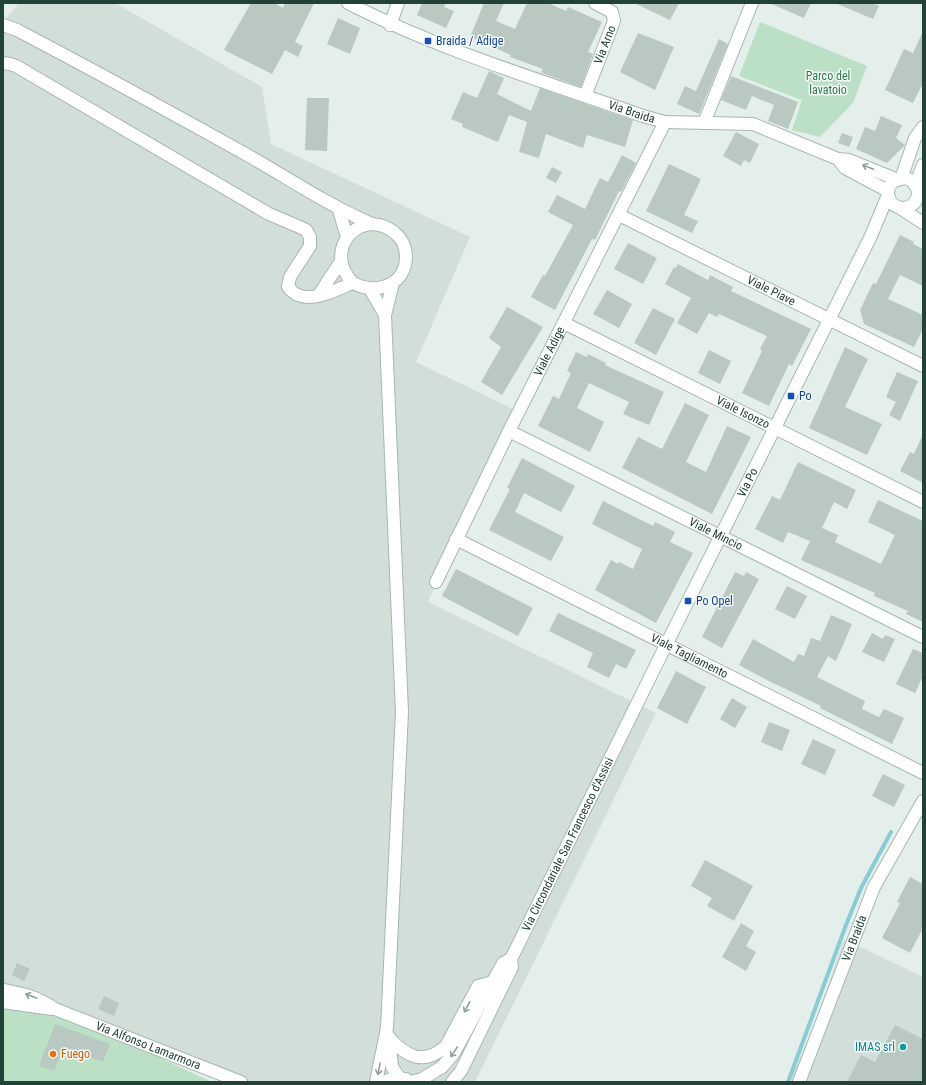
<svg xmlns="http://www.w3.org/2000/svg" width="926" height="1085" viewBox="0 0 926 1085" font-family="'Roboto Condensed',sans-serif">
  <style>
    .built { fill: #d2ded8 }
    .green { fill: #bce0c5 }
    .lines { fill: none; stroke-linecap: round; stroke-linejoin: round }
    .stream { stroke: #8accd6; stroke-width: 4 }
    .building { fill: #b9c9c2 }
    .minor-casing { stroke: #a6b7b1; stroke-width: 14 }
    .minor { stroke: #fff; stroke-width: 12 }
    .oneway { stroke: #90a09c }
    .transit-dot { fill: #1a4fb4; stroke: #f5faf8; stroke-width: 1.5 }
    .culture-dot { fill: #0f9aa8; stroke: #f5faf8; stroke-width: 1.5 }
    .food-dot { fill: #e8710a; stroke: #f5faf8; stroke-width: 1.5 }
    .labels { text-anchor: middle; stroke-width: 3; stroke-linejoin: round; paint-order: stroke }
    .transit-label { font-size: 12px; fill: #164399; stroke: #f5faf8; text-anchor: start }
    .street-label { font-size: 12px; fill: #224138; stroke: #f5faf8 }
    .park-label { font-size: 12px; fill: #297b47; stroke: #f5faf8 }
    .culture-label { font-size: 12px; fill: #0d838f; stroke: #f5faf8; text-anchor: end }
    .food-label { font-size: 12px; fill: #c56008; stroke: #f5faf8; text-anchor: start }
  </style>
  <rect width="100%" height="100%" fill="#e4eeea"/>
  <g class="built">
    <path d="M19,3H115L262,87L271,144L470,237L416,362L517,411L428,602L656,713L475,1082H243L3,995V22Z"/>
    <path d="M844,939L923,977V1082H789L818,1017Z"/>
  </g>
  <g class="green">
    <path d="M760,22L867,66L853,103L820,137L792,130L802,100L739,76Z"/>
    <path d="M3,995L46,1005L212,1082H3Z"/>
  </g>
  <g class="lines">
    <path class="stream" d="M788,1082L846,925L861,888L891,832"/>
  </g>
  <g class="building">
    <path d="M251,3H274L283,8L285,3H314L295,42L303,46L298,57L285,50L272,74L224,50Z"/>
    <path d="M422,3H446L444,7L454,11L446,28L417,15Z"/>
    <path d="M484,3H504L496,21L515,29L527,3H548L566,11L568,7L602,22L588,52L593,54L581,87L545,74L541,72L543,69L510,57L511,55L470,37Z"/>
    <path d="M634,3H679L670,20Z"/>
    <path d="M769,3H811L804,18Z"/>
    <path d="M835,3H872L879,6L873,19Z"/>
    <path d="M338,18L360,28L350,54L327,44Z"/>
    <path d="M923,31V83L913,103L885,90L904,49L913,53Z"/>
    <path d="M638,33L674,47L655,90L620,72Z"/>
    <path d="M719,39L728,44L699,114L677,104L685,86L696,91Z"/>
    <path d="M489,71L504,78L497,94L531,111L540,88L633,120L625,147L587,135L583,148L546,134L539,158L519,152L527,122L509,115L498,142L462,127L463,124L451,119L463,92L477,98Z"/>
    <path d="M731,76L798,102L788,129L768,121L774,105L752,96L746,110L721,100Z"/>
    <path d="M307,98H329L327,151L305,150Z"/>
    <path d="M881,116L902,125L896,138L905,145L887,163L856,149L865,127L875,131Z"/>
    <path d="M736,132L759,144L750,163L744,160L741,166L723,156Z"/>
    <path d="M842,133L853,137L849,147L838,143Z"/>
    <path d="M622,155L636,163L621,192L619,191L595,240L592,239L555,310L531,297L543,275L545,276L573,225L548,212L557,195L585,209L600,178L608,182Z"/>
    <path d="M669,164L701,179L684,215L698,221L692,233L646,211Z"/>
    <path d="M552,167L562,172L556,183L546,178Z"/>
    <path d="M900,235L914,242L913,244L923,249V286L900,275L888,299L923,315V329L914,347L864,324L860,310L873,283L876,284Z"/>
    <path d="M628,243L657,258L643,284L614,269Z"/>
    <path d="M678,264L708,280L710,275L733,287L731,291L811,329L792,366L789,364L769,406L742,393L762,351L760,349L767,336L719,314L717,317L709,313L697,334L677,323L691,298L665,284L674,267L676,268Z"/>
    <path d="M607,290L632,304L619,328L593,314Z"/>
    <path d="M507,307L543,327L502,395L481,382L501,347L489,338Z"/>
    <path d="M653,308L675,319L656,355L634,343Z"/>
    <path d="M845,347L868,359L845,407L882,424L867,455L809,428Z"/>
    <path d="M709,350L731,361L720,384L698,373Z"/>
    <path d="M576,352L587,357L588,354L606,363L605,365L664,392L649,425L623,414L629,402L589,383L577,408L604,422L590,452L538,426L553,396L559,399L571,373L567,371Z"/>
    <path d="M897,372L918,381L900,421L889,415L896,402L886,397Z"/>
    <path d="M685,403L709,415L686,462L706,472L727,426L751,437L712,514L622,468L638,437L662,449Z"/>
    <path d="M923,434V483L900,471L910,452L914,454Z"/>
    <path d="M522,458L575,486L561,512L524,493L515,512L564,537L551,561L489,530L510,489L507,488Z"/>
    <path d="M798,462L856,490L847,509L834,502L822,528L838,535L835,542L881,564L895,535L868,522L878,500L923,521V622L906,614L908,611L874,596L875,593L801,560L810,541L788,532L783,543L755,529L772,496L780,500Z"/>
    <path d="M603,501L653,526L655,522L675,532L670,542L693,553L656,623L595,590L611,560L618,564L619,562L633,569L642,549L592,524Z"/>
    <path d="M456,569L533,608L518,636L442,596Z"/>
    <path d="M735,572L744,576L746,572L759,579L722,648L702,637Z"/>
    <path d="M787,586L807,596L795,619L775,609Z"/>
    <path d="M558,613L636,650L626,669L616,664L609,678L587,667L593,653L549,631Z"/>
    <path d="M831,615L852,624L836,661L828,656L817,677L865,701L862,709L879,717L884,709L904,718L892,744L820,708L821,706L767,680L739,665L753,639L794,662L798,654L804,656L811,638L820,641Z"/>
    <path d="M872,633L883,639L885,635L895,639L884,662L862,652Z"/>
    <path d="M913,649L923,653V676L915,693L896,684Z"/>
    <path d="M676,671L706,687L687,724L657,708Z"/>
    <path d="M732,698L747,707L735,728L720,719Z"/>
    <path d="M769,722L790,730L782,751L761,742Z"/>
    <path d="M813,739L836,750L825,775L801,764Z"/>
    <path d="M883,774L905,785L894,807L872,796Z"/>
    <path d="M705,860L753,886L734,921L707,906L712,898L691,886Z"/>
    <path d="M910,877L923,884V928L910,953L882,938L900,903L897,902Z"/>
    <path d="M741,923L754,931L746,946L756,952L746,971L722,957Z"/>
    <path d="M17,963L30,969L24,981L12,975Z"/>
    <path d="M104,996L119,1003L114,1016L98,1009Z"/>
    <path d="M55,1024L110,1044L103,1062L64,1047L54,1071L39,1066Z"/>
    <path d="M895,1025L923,1039V1082H847L861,1055L875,1062Z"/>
  </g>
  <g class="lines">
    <g class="minor-casing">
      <g id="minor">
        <path id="s1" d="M348,3C441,51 544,81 643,116L665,122L753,124L838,159L849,160L898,180"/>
        <path d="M3,25L17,30C95,71 172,113 249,156C291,180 328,205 372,224"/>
        <path d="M390,25L398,3"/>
        <path d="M3,63L10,64L16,66L269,214L302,228L306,230L310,237V246L290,277L288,287C291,290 294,294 298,295C315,302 337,289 353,283C376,295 406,286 406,256C406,248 402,239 396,234C363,204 320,249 353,283"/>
        <path id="s2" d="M585,96L614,21L612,12L595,3"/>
        <path d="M704,123L752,3"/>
        <path d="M838,159L845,168L888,191"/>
        <circle cx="903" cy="193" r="15"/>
        <path d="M901,179L915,138L923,127"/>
        <path d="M915,186L923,165"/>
        <path d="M900,208L923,223"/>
        <path d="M339,210L347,237"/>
        <path id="s3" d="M619,215L923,366"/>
        <path d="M370,289L385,315"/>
        <path d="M318,296L341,261"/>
        <path id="s4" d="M564,323L923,502"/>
        <path id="s5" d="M509,431L923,637"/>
        <path id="s6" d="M456,539L923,773"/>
        <path id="s7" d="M436,582L509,431L665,122"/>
        <path id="s8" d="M3,990C25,994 37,997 55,1009L241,1082"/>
        <path d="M3,1002L52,1009"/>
        <path d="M389,1037L392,1067L400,1078"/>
        <path d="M389,1038C407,1057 424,1066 446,1046L478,986L493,982"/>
        <path d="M414,1081L422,1079L442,1067L454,1053L503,963L511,959"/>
        <path d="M376,1082L387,1028L402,712L385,315L393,283"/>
        <path d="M384,1082L391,1079H406"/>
        <path id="s9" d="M452,1082L461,1071L512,967L511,959L666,645L871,236L888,195"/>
        <path id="s10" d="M799,1082L874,887L923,801"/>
      </g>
    </g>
    <use href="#minor" class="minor"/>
  </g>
  <defs><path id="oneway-shaft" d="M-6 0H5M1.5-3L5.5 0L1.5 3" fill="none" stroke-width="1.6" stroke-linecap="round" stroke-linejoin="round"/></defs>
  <g class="oneway">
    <use href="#oneway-shaft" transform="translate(868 167) rotate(-159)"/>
    <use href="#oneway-shaft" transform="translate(31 996) rotate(-160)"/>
    <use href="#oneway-shaft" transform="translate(467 1007) rotate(118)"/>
    <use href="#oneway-shaft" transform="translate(454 1052) rotate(124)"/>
    <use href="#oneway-shaft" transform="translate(379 1069) rotate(101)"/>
  </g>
  <g class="transit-dot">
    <rect x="424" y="37" width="8" height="8" rx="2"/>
    <rect x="787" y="392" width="8" height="8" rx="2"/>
    <rect x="684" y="597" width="8" height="8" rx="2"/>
  </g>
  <circle class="culture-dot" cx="903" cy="1047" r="4"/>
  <circle class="food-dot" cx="53" cy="1054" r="4"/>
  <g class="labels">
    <g class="transit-label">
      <text x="436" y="45">Braida / Adige</text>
      <text x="799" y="400">Po</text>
      <text x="696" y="605">Po Opel</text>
    </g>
    <g class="street-label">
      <text dy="4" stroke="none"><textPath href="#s2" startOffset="55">Via Arno</textPath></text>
      <text dy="4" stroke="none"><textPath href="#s1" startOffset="304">Via Braida</textPath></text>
      <text dy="4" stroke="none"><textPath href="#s3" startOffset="170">Viale Piave</textPath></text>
      <text dy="4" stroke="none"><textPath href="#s7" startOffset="257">Viale Adige</textPath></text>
      <text dy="4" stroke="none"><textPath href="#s4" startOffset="200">Viale Isonzo</textPath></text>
      <text dy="4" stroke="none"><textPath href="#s9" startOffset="670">Via Po</textPath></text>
      <text dy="4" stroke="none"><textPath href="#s5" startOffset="231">Viale Mincio</textPath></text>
      <text dy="4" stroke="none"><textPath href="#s6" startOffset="261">Viale Tagliamento</textPath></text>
      <text dy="4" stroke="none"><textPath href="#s9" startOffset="266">Via Circondariale San Francesco d'Assisi</textPath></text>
      <text dy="4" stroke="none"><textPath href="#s10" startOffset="154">Via Braida</textPath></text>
      <text dy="4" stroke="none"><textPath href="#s8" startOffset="156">Via Alfonso Lamarmora</textPath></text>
    </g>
    <g class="park-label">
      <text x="828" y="80">Parco del<tspan x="828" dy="14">lavatoio</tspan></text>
    </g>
    <g class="culture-label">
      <text x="895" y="1051">IMAS srl</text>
    </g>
    <g class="food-label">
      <text x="61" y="1058">Fuego</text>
    </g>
  </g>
  <rect width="926" height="1085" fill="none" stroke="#224138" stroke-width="8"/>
</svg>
